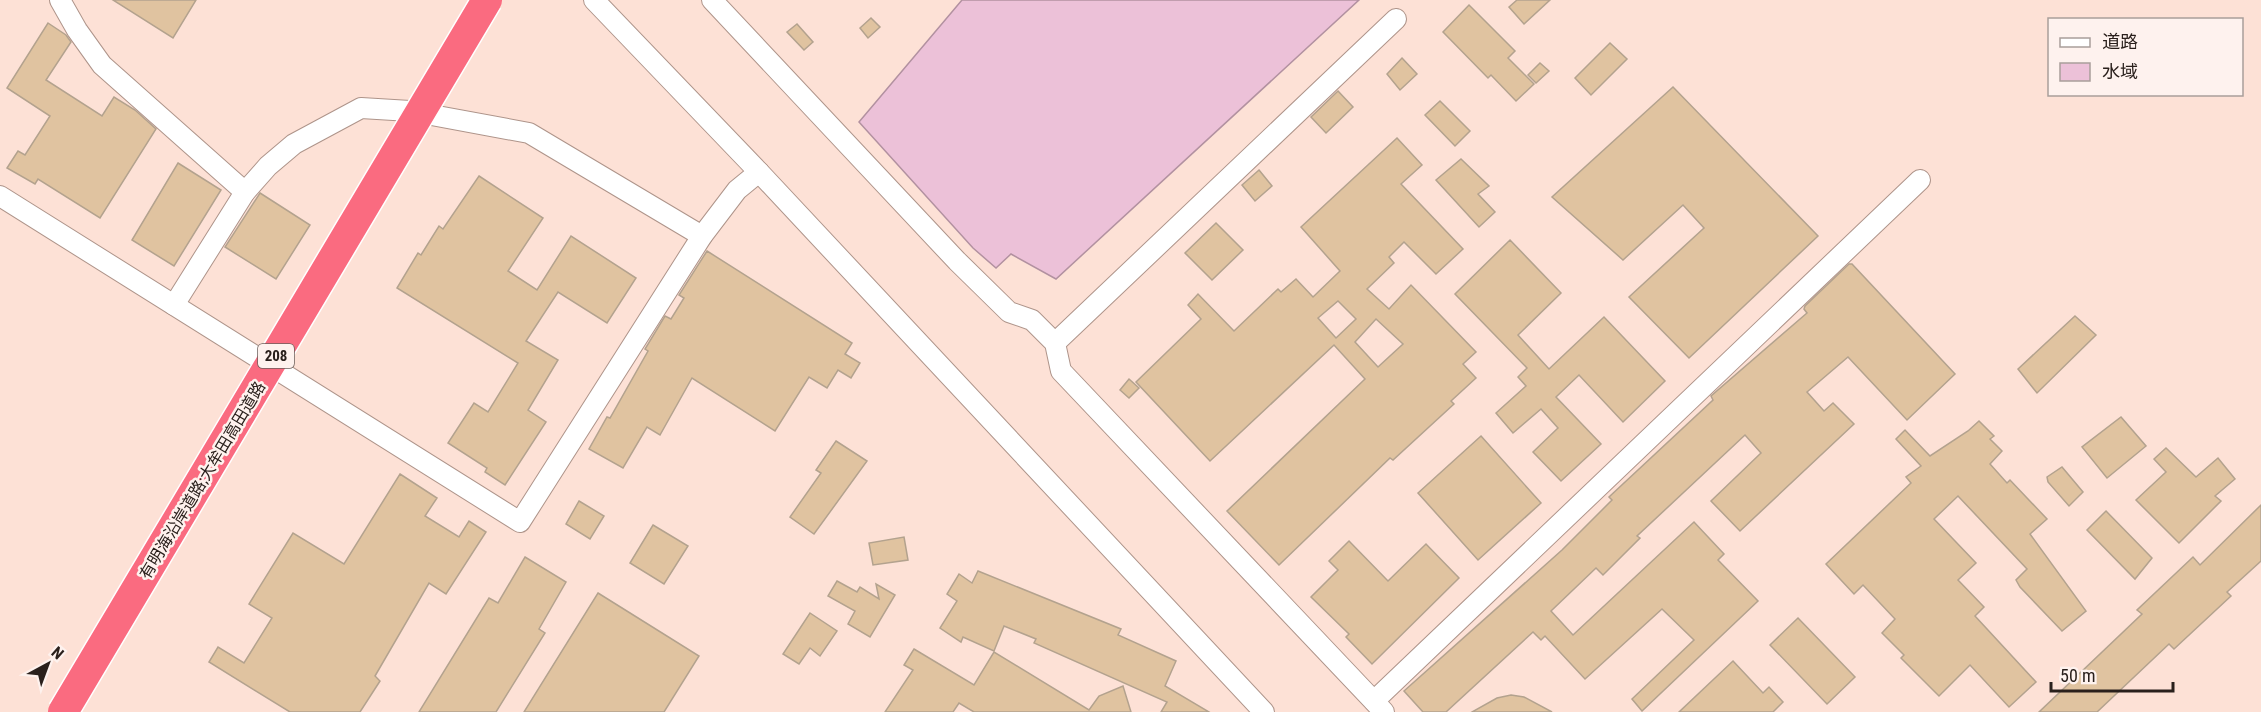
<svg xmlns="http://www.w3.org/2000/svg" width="2261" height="712" viewBox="0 0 2261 712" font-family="'Roboto Condensed','Noto Sans JP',sans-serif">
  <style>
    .water { fill: #ecc1d8; stroke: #b291a0; stroke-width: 1.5 }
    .building { fill: #e0c3a0; stroke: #b3a28e; stroke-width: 1.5; fill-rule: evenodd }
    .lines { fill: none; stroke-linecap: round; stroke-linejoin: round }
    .minor-casing { stroke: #ae948a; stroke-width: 22 }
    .minor { stroke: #fff; stroke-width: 20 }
    .highway-bridge-casing { stroke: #fff; stroke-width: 33; stroke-linecap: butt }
    .highway-bridge { stroke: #fa6b80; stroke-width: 30 }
    .labels { text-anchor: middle; stroke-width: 5; stroke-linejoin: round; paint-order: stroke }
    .shield { fill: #fef2ee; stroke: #6a5f5b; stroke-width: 1.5 }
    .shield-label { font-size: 15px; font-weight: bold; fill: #2a201c }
    .street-label { font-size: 16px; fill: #2a201c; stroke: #fef2ee }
  </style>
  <rect width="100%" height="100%" fill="#fde1d6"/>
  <path class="water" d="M962,0H1359L1056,279L1011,254L996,268L973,248L859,122Z"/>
  <g class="building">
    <path d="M113,0H196L173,38Z"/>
    <path d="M1517,0H1550L1524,24L1509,7Z"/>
    <path d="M1469,5L1515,51L1508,58L1534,84L1516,101L1491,75L1488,78L1443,32Z"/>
    <path d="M871,18L880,27L868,38L860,28Z"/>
    <path d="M48,23L66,35L71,42L46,80L102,116L114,97L135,110L156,129L100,218L38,179L35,184L7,168L18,151L25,155L50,116L7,88Z"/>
    <path d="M797,24L813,42L804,50L787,32Z"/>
    <path d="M1610,43L1627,59L1591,95L1575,78Z"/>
    <path d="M1402,58L1417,74L1400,90L1387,74Z"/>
    <path d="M1540,63L1549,71L1536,83L1528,75Z"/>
    <path d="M1673,87L1818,236L1689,358L1629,297L1704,228L1683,205L1623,260L1552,197Z"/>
    <path d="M1338,91L1353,107L1326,133L1311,117Z"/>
    <path d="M1440,101L1470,131L1455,146L1425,115Z"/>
    <path d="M1397,138L1422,165L1401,184L1463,249L1436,274L1404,242L1389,257L1394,263L1367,289L1389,309L1411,285L1476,352L1463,364L1476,378L1451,401L1454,404L1393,460L1390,458L1279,565L1227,511L1365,379L1334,345L1210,461L1136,382L1201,319L1188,305L1198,294L1234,331L1278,289L1281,292L1296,279L1313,297L1340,271L1301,227ZM1338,301L1356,319L1336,338L1318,318ZM1376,319L1403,344L1378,367L1355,342Z"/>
    <path d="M1461,159L1489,186L1478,194L1495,212L1479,227L1436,180Z"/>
    <path d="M178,163L221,190L174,266L132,240Z"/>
    <path d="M1259,170L1272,186L1255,201L1242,185Z"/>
    <path d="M479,176L543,218L508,271L537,290L571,236L636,278L607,323L558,292L526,341L558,360L528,410L546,422L505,485L485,472L487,468L448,443L474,403L488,412L518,363L397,288L418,253L421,255L439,226L443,229Z"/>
    <path d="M260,193L310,225L276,279L225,247Z"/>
    <path d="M1216,223L1243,250L1212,280L1185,253Z"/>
    <path d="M1510,240L1561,293L1518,335L1549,369L1604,317L1665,381L1623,422L1579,375L1556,397L1601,444L1561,481L1533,452L1558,428L1541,409L1513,433L1496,413L1526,386L1518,377L1527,368L1455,294Z"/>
    <path d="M707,251L852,343L845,354L860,363L851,378L838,370L827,388L809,377L775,431L692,378L660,435L647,427L623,468L589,449L607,417L610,418L648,351L645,349L665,316L671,319L684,298L679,295Z"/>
    <path d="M1849,264H1852L1955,374L1907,420L1848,357L1807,392L1824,411L1833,403L1854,424L1740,531L1711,501L1761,453L1745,435L1637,536L1640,538L1603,575L1596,568L1551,611L1573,635L1694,522L1724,554L1718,560L1758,601L1642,711L1632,699L1694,640L1662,609L1585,679L1545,636L1541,640L1533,632L1446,712H1423L1404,691L1562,550L1612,500L1609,497L1713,400L1711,396L1807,313L1804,309L1805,306Z"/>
    <path d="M2075,316L2096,335L2037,393L2018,369Z"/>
    <path d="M1129,379L1139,388L1129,398L1120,390Z"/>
    <path d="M2121,417L2146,446L2107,478L2082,447Z"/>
    <path d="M1979,421L1994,436L1990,439L2002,451L1990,464L2007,483L2010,480L2047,519L2030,534L2086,611L2062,631L2020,587L2016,580L2027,569L1958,496L1934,519L1976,563L1958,580L1984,607L1975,616L2036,682L2009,707L1970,665L1939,696L1901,658L1904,655L1882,633L1895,619L1863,585L1854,594L1826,564L1911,483L1906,477L1921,466L1896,439L1905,430L1930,456L1968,431Z"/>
    <path d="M1481,436L1541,503L1478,560L1418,493Z"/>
    <path d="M836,441L867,461L814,534L790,517L821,473L816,470Z"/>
    <path d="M2166,448L2196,477L2218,458L2235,479L2215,496L2221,501L2179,543L2136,500L2166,472L2154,459Z"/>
    <path d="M2062,467L2083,492L2069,506L2048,482L2047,477Z"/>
    <path d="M400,474L437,498L425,516L459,537L469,521L486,532L446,594L429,583L375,676L380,681L360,712H290L209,662L218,647L244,663L272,618L249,604L293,533L344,564Z"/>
    <path d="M579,501L604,516L590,539L566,524Z"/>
    <path d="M2261,505V561L2227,592L2231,596L2174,649L2169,644L2097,712H2039L2142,614L2137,610L2193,557L2200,565Z"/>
    <path d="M2106,511L2152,558L2135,579L2087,530Z"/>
    <path d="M653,525L688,546L664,584L630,563Z"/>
    <path d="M904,537L908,560L873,565L869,543Z"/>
    <path d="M1349,541L1388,581L1426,544L1459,578L1372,664L1346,637L1349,634L1311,597L1338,570L1329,561Z"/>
    <path d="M525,557L566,582L539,629L545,633L496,712H419L489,598L498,603Z"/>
    <path d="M978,571L1121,629L1118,635L1176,661L1165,686L1209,712H1161L1167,702L1034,643L1036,639L1004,626L994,651L963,637L961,642L940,628L957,601L947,594L959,574L972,583Z"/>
    <path d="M837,581L857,592L860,587L879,599L876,584L895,595L870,637L848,624L855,611L828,596Z"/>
    <path d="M598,593L699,656L664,712H524Z"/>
    <path d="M810,613L837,631L820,656L810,648L799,664L783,654Z"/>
    <path d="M1798,618L1855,677L1827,704L1770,645Z"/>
    <path d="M914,649L974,685L994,652L1089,710L1099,696L1123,686L1131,712H974L959,703L953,712H885L913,670L904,665Z"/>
    <path d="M1733,661L1763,693L1769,687L1783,702L1773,712H1679Z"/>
    <path d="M1511,695L1524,697L1552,712H1472L1497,698Z"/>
  </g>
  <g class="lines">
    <g class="minor-casing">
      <g id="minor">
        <path d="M60,0L77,30L102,65L245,192"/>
        <path d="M594,0L759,172L1264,712"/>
        <path d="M712,0L957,261L1009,312L1032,320L1055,343L1061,371L1384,712"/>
        <path d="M0,196L520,522L702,236L737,190L759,172"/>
        <path d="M174,305L245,192L268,166L294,144L361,108L410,111L529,133L702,236"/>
        <path d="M1055,343L1396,19"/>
        <path d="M1374,701L1920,180"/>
      </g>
    </g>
    <use href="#minor" class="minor"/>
    <g class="highway-bridge-casing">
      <path id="highway-bridge" d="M63,712L487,0"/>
    </g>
    <use href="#highway-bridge" class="highway-bridge"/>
  </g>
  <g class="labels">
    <rect class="shield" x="258" y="344" width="36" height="24" rx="4.5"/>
    <g class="shield-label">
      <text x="276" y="361">208</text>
    </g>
    <g class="street-label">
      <text transform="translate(202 480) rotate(-59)" y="6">有明海沿岸道路;大牟田高田道路</text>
    </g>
  </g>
  <rect x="2048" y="18" width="195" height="78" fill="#fef2ee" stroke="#a99e9a" stroke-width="1.5"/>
  <rect x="2060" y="38" width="30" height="9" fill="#ffffff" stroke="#a99e9a" stroke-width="1.5"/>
  <text x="2102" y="48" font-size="18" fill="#2a201c">道路</text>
  <rect x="2060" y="63" width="30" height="18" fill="#ecc1d8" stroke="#a99e9a" stroke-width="1.5"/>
  <text x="2102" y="78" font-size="18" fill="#2a201c">水域</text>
  <g transform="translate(48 664) rotate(41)" stroke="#fef2ee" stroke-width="4.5" paint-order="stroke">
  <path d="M0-4.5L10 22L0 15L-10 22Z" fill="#2a201c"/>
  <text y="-9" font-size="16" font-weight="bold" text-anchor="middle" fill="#2a201c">N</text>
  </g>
  <path d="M2051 682v9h122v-9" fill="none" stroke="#2a201c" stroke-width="3"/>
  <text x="2060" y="682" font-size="18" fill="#2a201c" stroke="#fef2ee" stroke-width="4.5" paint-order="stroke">50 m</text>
</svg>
